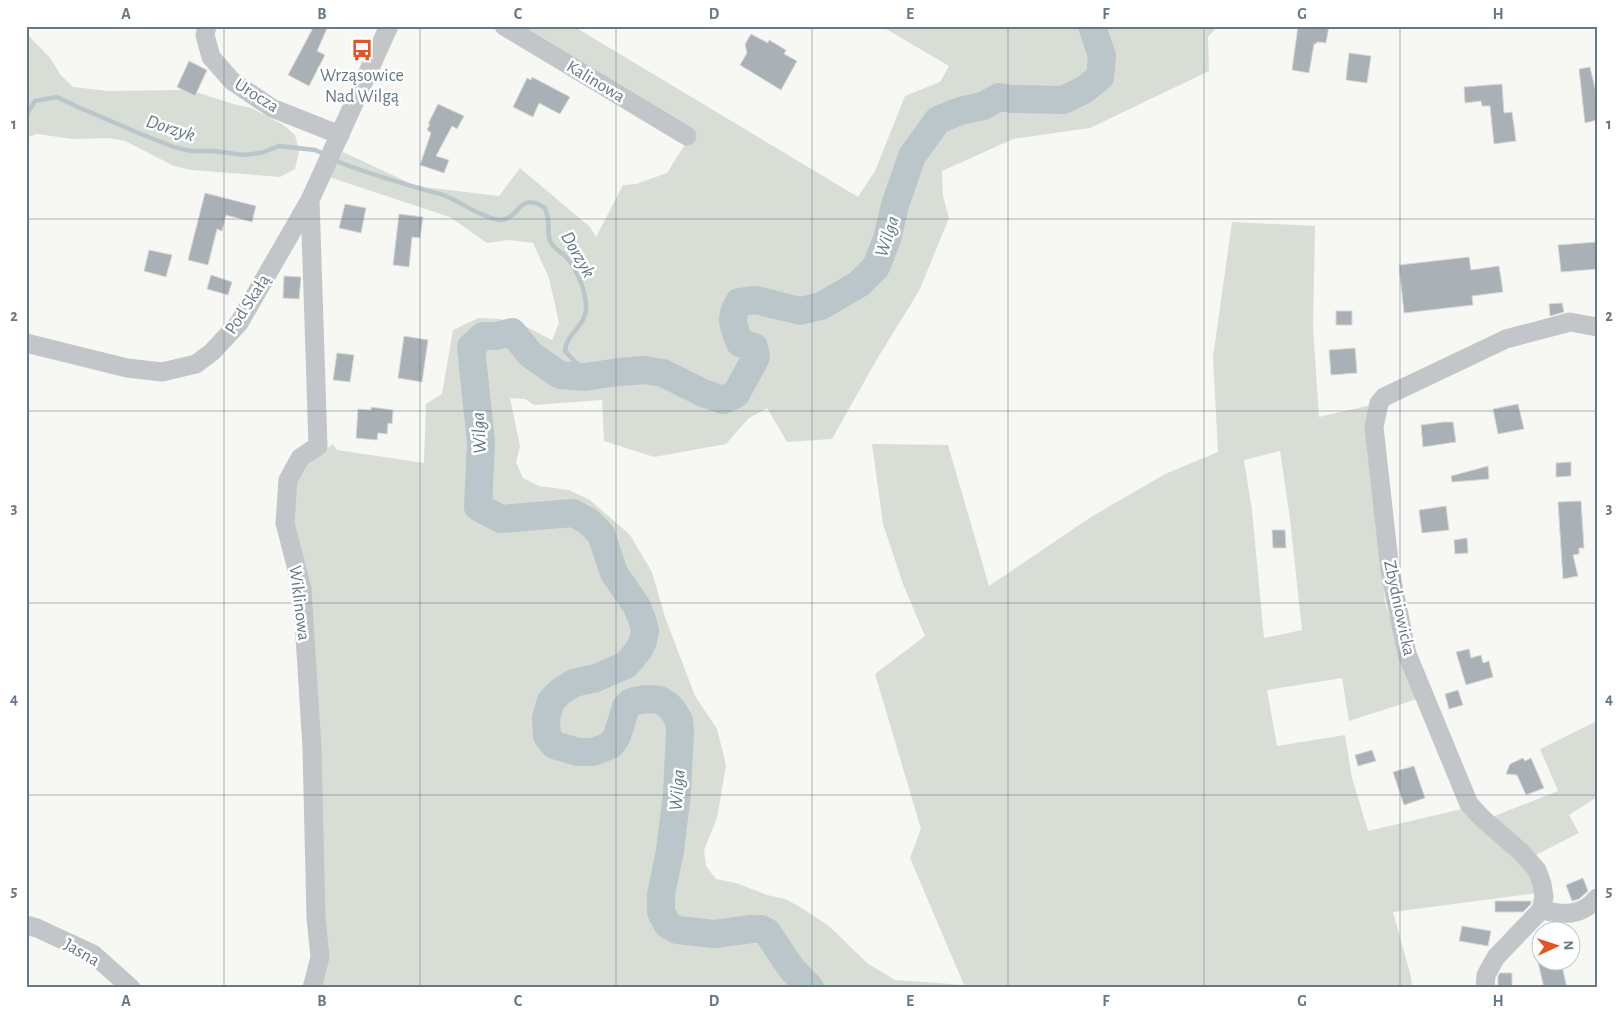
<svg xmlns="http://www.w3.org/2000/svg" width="1623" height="1014" viewBox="0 0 1623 1014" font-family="'Alegreya Sans',sans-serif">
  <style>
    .green { fill: #d8ded5; fill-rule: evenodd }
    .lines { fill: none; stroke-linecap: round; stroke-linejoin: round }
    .stream { stroke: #bac6ca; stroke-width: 4.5 }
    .river { stroke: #bac6ca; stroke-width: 28 }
    .building { fill: #a9b1b7; stroke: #d8d8d6 }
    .minor { stroke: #c2c6c9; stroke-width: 19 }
    .grid { fill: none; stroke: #667785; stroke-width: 1; stroke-opacity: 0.55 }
    .labels { text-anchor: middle; stroke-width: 5; stroke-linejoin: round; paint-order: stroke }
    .poi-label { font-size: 18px; fill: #667785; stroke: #fff }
    .street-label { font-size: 18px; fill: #667785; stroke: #fff }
    .water-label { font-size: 19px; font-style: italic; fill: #627881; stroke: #fff }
    .neatline { fill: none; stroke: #667785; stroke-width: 2 }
    .grid-label { font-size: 16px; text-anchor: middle; font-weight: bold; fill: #667785 }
  </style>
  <rect width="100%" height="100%" fill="#f7f7f4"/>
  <g class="green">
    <path d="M514,26H573L858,197L875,171L905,96L940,82L949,66L881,26H1218L1208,37L1209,71L1090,128L1013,139L942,171L943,196L949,218L919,291L877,359L832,439L787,442L767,408L749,418L726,444L654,457L604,441L602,400L534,405L525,399L510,398L520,446L516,462L523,478L539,486L569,490L590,500L630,535L652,572L665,617L695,696L717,729L726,765L717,818L704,850L706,866L716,879L736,883L767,895L785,899L800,907L829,926L867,963L895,980L964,985L910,858L921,829L875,674L925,636L903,584L883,524L872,444L948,445L989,586L1091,517L1165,474L1218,452L1213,357L1232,222L1315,226L1313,328L1319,417L1371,405L1385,603L1417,699L1349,721L1342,678L1267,690L1277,746L1345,735L1352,778L1368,831L1462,809L1495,842L1527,865L1537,893L1393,912L1411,977L1412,988H319L292,519L296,476L306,459L317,456L333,444L337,450L424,463L426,404L442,394L453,330L478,318L499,319L521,324L552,340L559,323L549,278L533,243L509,240L487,243L450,217L329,177L343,152L416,186L499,196L520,168L590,227L596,237L623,185L636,184L667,173L691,135ZM1280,451L1290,519L1302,630L1264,638L1252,510L1244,460Z"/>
    <path d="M26,33L51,59L60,74L73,87L108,91L181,90L199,93L233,104L251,108L282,124L295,135L299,151L295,169L280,177L191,170L174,166L125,141L109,138L73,139L37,134L26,138Z"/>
    <path d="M1597,721V797L1569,815L1579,833L1534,856L1487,819L1558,791L1540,749Z"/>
  </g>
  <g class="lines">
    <g class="stream">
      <path d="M26,115L35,101L57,97L78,107L141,134L174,147L191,151H214L243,155L261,153L279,146L315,150L322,153"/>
      <path d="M339,162C366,173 394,181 422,189C430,192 440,193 448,197C462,203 485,219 500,220C520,220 518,190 545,208C546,212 548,216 548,220C549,227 547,236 551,243C555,249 563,253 568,259C578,272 587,293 586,310C585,326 566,334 565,351L577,364L584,377"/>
    </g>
    <path class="river" d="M810,988L791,968L767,932L761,929H752L714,934L677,930L668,925L661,912V894L670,851L677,793L680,731L679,721L674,712L668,705L660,700L645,699L631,702L626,707L617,736L611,745L593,752H578L554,745L547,736L546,718L551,701L561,691L574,683L596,678L626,665L638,651L643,641L645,631L642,619L636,605L614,573L601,534L588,521L573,513L501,519L478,507L481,443L471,347L483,336H497L512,332L531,355L560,375L584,377L619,372L644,370L663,373L703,393L723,400L736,394L756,357L754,347L740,343C733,325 729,319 739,302L756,300L800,311L821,306L859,284L876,267L887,239L895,205L912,156L938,120L960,111L983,106L999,97L1012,99L1063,100L1084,90L1100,77L1102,56L1092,26"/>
  </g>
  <g class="building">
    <path d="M314,26H328L317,51L325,55L309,86L288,75Z"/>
    <path d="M1298,26H1329L1326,43L1317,42L1316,44H1314L1309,73L1292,70Z"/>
    <path d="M751,34L768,43L769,40L786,50L784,54L797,61L781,90L740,65L747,53L745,44Z"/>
    <path d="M1349,53L1371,56L1367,83L1346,80Z"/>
    <path d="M189,61L207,70L195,96L177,87Z"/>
    <path d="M1590,67L1597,96V120L1585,123L1579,69Z"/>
    <path d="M532,77L570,97L560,114L539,103L533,117L513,107L527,78L531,80Z"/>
    <path d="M1502,84L1504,113L1512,112L1516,141L1494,144L1490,106H1482L1481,101L1465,103L1464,87Z"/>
    <path d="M438,104L464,116L457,129L452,126L436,156L449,160L444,173L420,165L431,133L427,130L430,124H428Z"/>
    <path d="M205,193L256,206L252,222L226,215L222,231L217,229L208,265L188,260Z"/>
    <path d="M345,204L366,208L361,233L339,228Z"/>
    <path d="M399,214L423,217L420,238L412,237L409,267L393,265Z"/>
    <path d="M1597,242V269L1561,272L1558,245Z"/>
    <path d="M149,250L172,255L166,277L144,271Z"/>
    <path d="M1469,257L1471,270L1499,266L1503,292L1472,296L1473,305L1404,313L1399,265Z"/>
    <path d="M211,275L232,282L228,295L207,289Z"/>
    <path d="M284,276L301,277L299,299L283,298Z"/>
    <path d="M1562,303L1564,312L1550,316L1549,304Z"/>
    <rect x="1336" y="311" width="16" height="14"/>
    <path d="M404,336L428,340L422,382L398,378Z"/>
    <path d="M1355,348L1357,373L1331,375L1329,350Z"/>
    <path d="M337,353L354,355L350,382L333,380Z"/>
    <path d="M1518,404L1524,429L1498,434L1493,409Z"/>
    <path d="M371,407L393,410L392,424L388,423L387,434L378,433L377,440L356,438L358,409L371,410Z"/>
    <path d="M1444,422H1453L1456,442L1423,447L1421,425Z"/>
    <path d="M1571,462V476L1556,477V463Z"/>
    <path d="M1488,466L1489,479L1452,482L1451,476Z"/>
    <path d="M1581,501L1584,548H1579V554L1573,555L1578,576L1563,579L1558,502Z"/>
    <path d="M1446,506L1449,530L1422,533L1419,510Z"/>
    <path d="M1272,530H1285L1286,548H1273Z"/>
    <path d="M1467,538L1468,553L1455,554L1454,540Z"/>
    <path d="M1469,649L1471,658L1481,655L1483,663L1489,661L1493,677L1466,685L1456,652Z"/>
    <path d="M1458,690L1463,705L1449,709L1445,694Z"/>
    <path d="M1372,750L1376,761L1358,766L1355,755Z"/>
    <path d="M1523,758L1525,761L1531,758L1544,788L1526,795L1517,775L1506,774L1510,764Z"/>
    <path d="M1414,766L1425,798L1404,805L1393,772Z"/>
    <path d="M1583,878L1588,891L1579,899L1572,901L1566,885Z"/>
    <path d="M1495,901H1531V904L1523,912H1495Z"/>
    <path d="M1462,926L1491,931L1488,946L1459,941Z"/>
    <path d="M1538,962H1561L1567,988H1544Z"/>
    <path d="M1500,973H1512V988H1498V976Z"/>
  </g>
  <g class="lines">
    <g class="minor">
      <path d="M207,26L205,35L211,57L232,81L272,108L340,135"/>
      <path d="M504,26L687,136"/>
      <path d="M310,200L318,446L300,458L288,480L285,523L302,589L312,748L316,918L320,957L312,988"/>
      <path d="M26,343L127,368L162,372L196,364L212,352L239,323L310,200L389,26"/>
      <path d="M1541,910C1563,915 1581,917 1597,898"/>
      <path d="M26,925L37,928L93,954L131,988"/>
      <path d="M1485,988L1486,975L1496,957L1541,910L1544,897L1542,884L1537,870L1521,852L1483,819L1469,804L1407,654L1390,571L1374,427L1379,403L1384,397L1506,339L1570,322L1597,327"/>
    </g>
  </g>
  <path class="grid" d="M224,26V988M420,26V988M616,26V988M812,26V988M1008,26V988M1204,26V988M1400,26V988M26,219H1597M26,411H1597M26,603H1597M26,795H1597"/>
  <defs>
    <g id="bus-bare" transform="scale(1.725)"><path d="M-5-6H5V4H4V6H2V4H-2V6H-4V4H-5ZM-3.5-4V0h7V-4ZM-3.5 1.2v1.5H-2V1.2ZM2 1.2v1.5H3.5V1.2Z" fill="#e15629" stroke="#fff" stroke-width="2.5" paint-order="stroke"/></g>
  </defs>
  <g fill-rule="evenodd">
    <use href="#bus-bare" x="362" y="50"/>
  </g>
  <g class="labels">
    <g class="poi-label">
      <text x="362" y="81">Wrząsowice<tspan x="362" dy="21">Nad Wilgą</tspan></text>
    </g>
    <g class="street-label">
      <text transform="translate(596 81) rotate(31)" y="6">Kalinowa</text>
      <text transform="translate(257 95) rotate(32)" y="6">Urocza</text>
      <text transform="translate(247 304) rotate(-57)" y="6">Pod Skałą</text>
      <text transform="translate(300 603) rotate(83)" y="6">Wiklinowa</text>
      <text transform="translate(1400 608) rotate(78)" y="6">Zbydniowicka</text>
      <text transform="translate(82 952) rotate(30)" y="6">Jasna</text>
    </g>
    <g class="water-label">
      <text transform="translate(171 127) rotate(18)" y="7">Dorzyk</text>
      <text transform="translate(886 236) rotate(-72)" y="7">Wilga</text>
      <text transform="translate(579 254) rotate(60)" y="7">Dorzyk</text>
      <text transform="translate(478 433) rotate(-93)" y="7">Wilga</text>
      <text transform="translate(676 790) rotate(-85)" y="7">Wilga</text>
    </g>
  </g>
  <rect width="1623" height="1014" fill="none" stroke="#ffffff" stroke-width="55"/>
  <g transform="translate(1556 946) rotate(87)"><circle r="24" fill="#ffffff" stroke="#c2c9ce"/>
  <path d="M0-4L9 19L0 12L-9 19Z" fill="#e15629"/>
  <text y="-8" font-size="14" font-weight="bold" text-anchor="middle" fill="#667785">N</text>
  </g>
  <rect x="28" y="28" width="1568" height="958" class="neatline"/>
  <g class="grid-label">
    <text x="126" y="19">A</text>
    <text x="322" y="19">B</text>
    <text x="518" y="19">C</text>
    <text x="714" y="19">D</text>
    <text x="910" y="19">E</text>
    <text x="1106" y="19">F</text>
    <text x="1302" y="19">G</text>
    <text x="1498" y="19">H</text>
    <text x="14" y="129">1</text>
    <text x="1609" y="129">1</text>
    <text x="14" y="321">2</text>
    <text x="1609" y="321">2</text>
    <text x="14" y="513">3</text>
    <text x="1609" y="513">3</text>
    <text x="14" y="704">4</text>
    <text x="1609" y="704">4</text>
    <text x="14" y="896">5</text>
    <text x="1609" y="896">5</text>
    <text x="126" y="1006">A</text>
    <text x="322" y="1006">B</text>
    <text x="518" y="1006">C</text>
    <text x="714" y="1006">D</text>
    <text x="910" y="1006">E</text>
    <text x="1106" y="1006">F</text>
    <text x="1302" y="1006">G</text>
    <text x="1498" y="1006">H</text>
  </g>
</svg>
